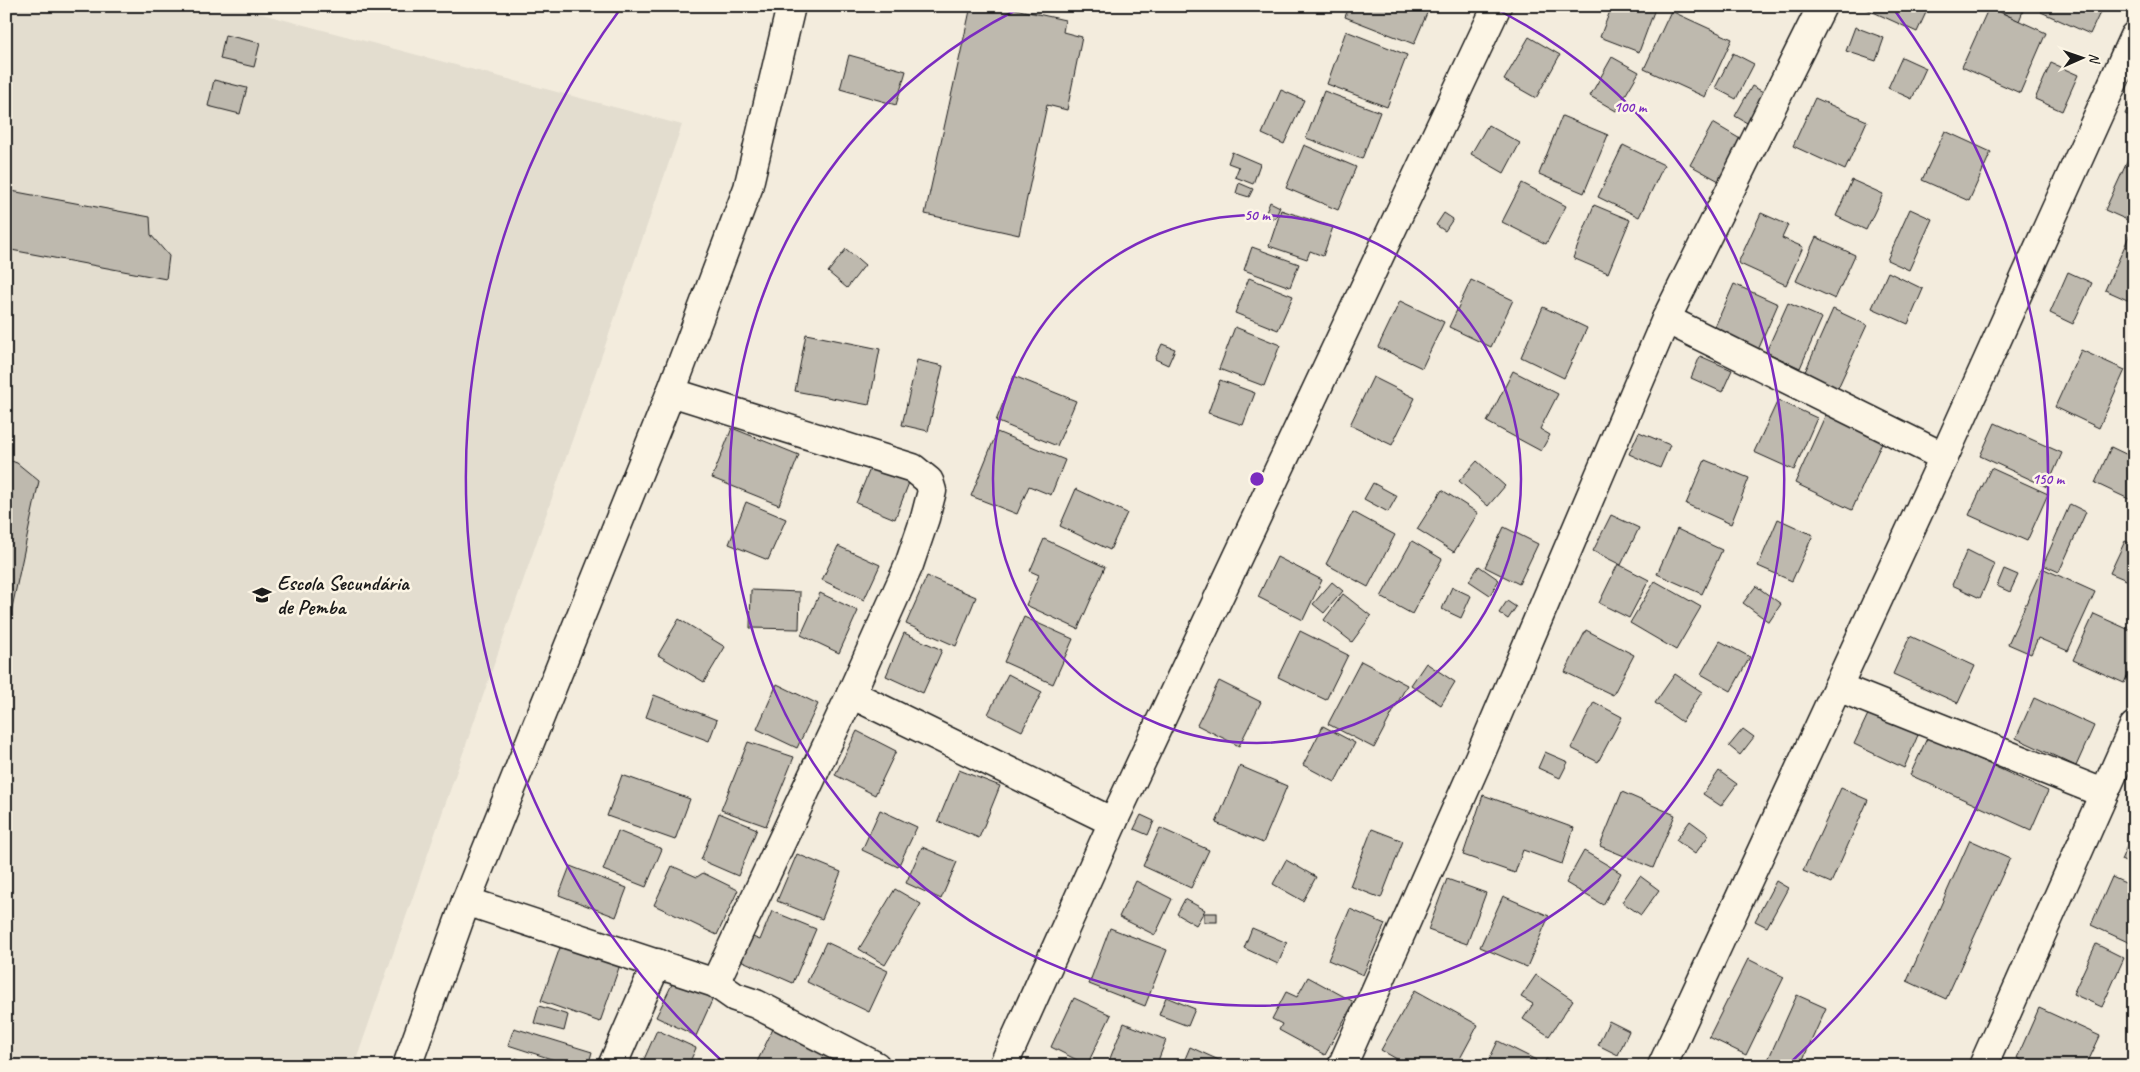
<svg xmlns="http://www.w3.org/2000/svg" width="2140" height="1072" viewBox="0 0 2140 1072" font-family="Caveat,sans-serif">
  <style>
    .built { fill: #e3ddcf }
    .building { fill: #beb9ae; stroke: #1c1c1c }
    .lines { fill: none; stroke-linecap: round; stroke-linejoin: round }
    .street-casing { stroke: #1c1c1c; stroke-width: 31 }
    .street { stroke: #fcf5e5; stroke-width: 28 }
    .ring { fill: none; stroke: #7b2cbf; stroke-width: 2.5 }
    .labels { text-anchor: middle; stroke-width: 5; stroke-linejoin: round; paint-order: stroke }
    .poi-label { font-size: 21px; font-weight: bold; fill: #1c1c1c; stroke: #fcf5e5; text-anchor: start }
    .centre { fill: #7b2cbf; stroke: #fcf5e5; stroke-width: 2.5 }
    .ring-label { font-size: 15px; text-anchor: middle; font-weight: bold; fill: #7b2cbf; stroke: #fcf5e5; stroke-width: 5; stroke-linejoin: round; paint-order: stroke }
  </style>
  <rect width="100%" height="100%" fill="#f3ecdd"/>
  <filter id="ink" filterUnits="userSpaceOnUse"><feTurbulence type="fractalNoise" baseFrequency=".02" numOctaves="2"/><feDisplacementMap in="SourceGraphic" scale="10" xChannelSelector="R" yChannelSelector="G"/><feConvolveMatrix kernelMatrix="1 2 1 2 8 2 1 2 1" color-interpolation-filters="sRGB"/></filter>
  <g filter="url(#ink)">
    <path class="built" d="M6,6H232L682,125L354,1066H6Z"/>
    <g class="building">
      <path d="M971,6H1001L1065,20L1063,32L1082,37L1067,110L1047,105L1019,235L925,214Z"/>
      <path d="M1349,6H1430L1414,44L1345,17Z"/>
      <path d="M1612,6H1656L1639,52L1600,37Z"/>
      <path d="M1860,6H1929L1917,32Z"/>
      <path d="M1989,6H2025L2019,21Z"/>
      <path d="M2044,6H2103L2090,34L2041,12Z"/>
      <path d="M1989,7L2046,33L2020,93L1962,67Z"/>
      <path d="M1671,11L1732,39L1705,97L1644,69Z"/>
      <path d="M1855,27L1884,38L1876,61L1846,51Z"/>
      <path d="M1346,31L1407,55L1387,107L1327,84Z"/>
      <path d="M225,35L260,43L254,67L220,59Z"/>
      <path d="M1529,37L1560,55L1536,98L1504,80Z"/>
      <path d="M1733,53L1754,64L1736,99L1715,88Z"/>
      <path d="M849,55L906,71L896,105L840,89Z"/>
      <path d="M1612,57L1639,72L1616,111L1590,96Z"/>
      <path d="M1902,57L1926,68L1912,99L1888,88Z"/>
      <path d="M2051,63L2078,75L2062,111L2035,99Z"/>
      <path d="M214,80L247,88L240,114L208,106Z"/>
      <path d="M1752,86L1771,96L1754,127L1735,116Z"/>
      <path d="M1281,90L1304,100L1284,144L1262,134Z"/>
      <path d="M1324,91L1380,112L1362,159L1306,138Z"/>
      <path d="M2134,95V118L2125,114Z"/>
      <path d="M1815,98L1867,121L1845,170L1793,146Z"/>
      <path d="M1562,116L1608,135L1584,193L1539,174Z"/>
      <path d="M1713,123L1742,140L1719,181L1690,165Z"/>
      <path d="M1488,125L1520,143L1504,173L1471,154Z"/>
      <path d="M1945,131L1991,152L1969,201L1922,180Z"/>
      <path d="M1304,145L1356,167L1338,210L1286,188Z"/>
      <path d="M1623,145L1664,165L1639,217L1598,197Z"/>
      <path d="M1232,152L1260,164L1253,184L1235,177L1239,167L1228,163Z"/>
      <path d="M2128,160L2134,163V223L2105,210Z"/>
      <path d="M1852,180L1883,194L1866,230L1836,216Z"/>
      <path d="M1239,183L1253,189L1249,197L1236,193Z"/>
      <path d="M1522,183L1566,206L1546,244L1502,222Z"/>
      <path d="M6,190L150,217L151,235L169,256L166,279L6,249Z"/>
      <path d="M1270,202L1280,207L1275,219L1265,215Z"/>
      <path d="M1594,205L1630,220L1608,273L1573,258Z"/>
      <path d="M1910,209L1932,219L1909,270L1887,260Z"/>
      <path d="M1281,210L1333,227L1323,256L1310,251L1307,259L1269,246Z"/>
      <path d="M1444,213L1453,219L1445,231L1436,225Z"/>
      <path d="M1761,213L1788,225L1782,238L1803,247L1786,285L1738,263Z"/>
      <path d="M2131,232L2134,233V303L2105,290Z"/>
      <path d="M1816,237L1855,255L1835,299L1796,281Z"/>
      <path d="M1252,247L1299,264L1290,287L1244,270Z"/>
      <path d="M846,249L865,265L847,288L828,272Z"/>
      <path d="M1888,272L1923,289L1908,324L1872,308Z"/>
      <path d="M2068,272L2092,283L2073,324L2050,313Z"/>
      <path d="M1249,278L1293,296L1278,330L1235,313Z"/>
      <path d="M1471,280L1513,300L1491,347L1449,327Z"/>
      <path d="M1734,284L1778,304L1758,350L1713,331Z"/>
      <path d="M1400,301L1444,322L1422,368L1378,347Z"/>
      <path d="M1788,303L1822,318L1800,368L1766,352Z"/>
      <path d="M1543,307L1587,328L1564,378L1521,357Z"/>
      <path d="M1833,309L1867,325L1837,390L1804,374Z"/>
      <path d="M1235,327L1280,345L1264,386L1219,369Z"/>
      <path d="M806,334L880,349L869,405L795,391Z"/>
      <path d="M1162,344L1175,349L1168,365L1155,359Z"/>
      <path d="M2081,350L2125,370L2099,428L2055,407Z"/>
      <path d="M1700,356L1732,370L1722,392L1691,378Z"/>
      <path d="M917,360L943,366L928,431L902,425Z"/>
      <path d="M1513,371L1558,394L1540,429L1550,435L1541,451L1487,422Z"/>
      <path d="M1014,376L1076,401L1057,446L996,421Z"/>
      <path d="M1373,377L1415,398L1392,445L1350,425Z"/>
      <path d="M1220,380L1255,393L1243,425L1208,413Z"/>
      <path d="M1778,400L1817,418L1794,470L1754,452Z"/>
      <path d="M1826,414L1883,440L1852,510L1795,483Z"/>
      <path d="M1995,423L2062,453L2047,487L1980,456Z"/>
      <path d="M732,428L799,455L779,505L712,478Z"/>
      <path d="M997,432L1065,460L1051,495L1029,486L1017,514L971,496Z"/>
      <path d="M1639,432L1670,445L1660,468L1629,454Z"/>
      <path d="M2111,447L2134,458L2133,501L2095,483Z"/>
      <path d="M6,459L17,463L39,481L6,636Z"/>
      <path d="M1705,460L1749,478L1731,524L1686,504Z"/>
      <path d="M1477,461L1505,486L1488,506L1459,481Z"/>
      <path d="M872,464L910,480L895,519L856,503Z"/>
      <path d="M1991,468L2048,494L2027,541L1969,515Z"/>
      <path d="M1373,483L1397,496L1388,512L1364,499Z"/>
      <path d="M1076,489L1127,513L1110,550L1060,526Z"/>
      <path d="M1442,490L1478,513L1454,552L1417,529Z"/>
      <path d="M746,502L786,519L768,560L729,544Z"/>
      <path d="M2070,504L2086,512L2059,572L2043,565Z"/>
      <path d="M1353,512L1395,535L1368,587L1326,564Z"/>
      <path d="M1611,515L1639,528L1621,565L1593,551Z"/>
      <path d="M1778,519L1813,535L1792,581L1758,566Z"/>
      <path d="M1504,527L1538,544L1519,584L1485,567Z"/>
      <path d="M1677,529L1722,550L1702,594L1657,574Z"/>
      <path d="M1044,539L1105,567L1078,629L1026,605L1039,575L1030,571Z"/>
      <path d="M1412,541L1442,559L1412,614L1381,597Z"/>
      <path d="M2125,541L2134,545V577L2131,582L2110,573Z"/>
      <path d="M838,546L880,565L864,600L822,580Z"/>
      <path d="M1967,550L1995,564L1980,598L1952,585Z"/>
      <path d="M1277,557L1322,580L1303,620L1258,597Z"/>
      <path d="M1618,564L1649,580L1629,618L1599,603Z"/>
      <path d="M1479,566L1499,580L1490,595L1469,581Z"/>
      <path d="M2042,568L2095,592L2068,651L2038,638L2031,654L2008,644Z"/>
      <path d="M2004,569L2018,575L2010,592L1997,586Z"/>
      <path d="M927,576L976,597L956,646L906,624Z"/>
      <path d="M1655,581L1701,607L1676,650L1630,623Z"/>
      <path d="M1332,582L1343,591L1324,613L1313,604Z"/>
      <path d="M1756,586L1781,604L1769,622L1743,603Z"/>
      <path d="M1452,587L1471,596L1461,618L1442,609Z"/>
      <path d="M751,590L800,592L799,629L750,628Z"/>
      <path d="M820,593L858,611L839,653L801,635Z"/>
      <path d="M1343,594L1371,616L1352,642L1324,620Z"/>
      <path d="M1507,601L1516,607L1508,619L1499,613Z"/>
      <path d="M2094,614L2134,632V661L2124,683L2073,660Z"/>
      <path d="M1024,617L1073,639L1053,684L1004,662Z"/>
      <path d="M679,619L725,647L704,682L658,655Z"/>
      <path d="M1586,630L1634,655L1613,695L1565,672Z"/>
      <path d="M1300,631L1348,655L1326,700L1278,677Z"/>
      <path d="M904,633L942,650L923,693L886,676Z"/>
      <path d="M1910,636L1975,666L1958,703L1893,674Z"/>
      <path d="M1720,641L1750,657L1731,691L1701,674Z"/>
      <path d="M1361,661L1407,685L1374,748L1328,724Z"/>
      <path d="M1426,663L1455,682L1441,705L1411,685Z"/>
      <path d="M1008,674L1042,692L1022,731L988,714Z"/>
      <path d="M1675,674L1702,692L1682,722L1655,703Z"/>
      <path d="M1219,681L1261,702L1239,746L1197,725Z"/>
      <path d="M777,684L818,704L797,748L757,729Z"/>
      <path d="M654,695L717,720L709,741L646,717Z"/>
      <path d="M2034,698L2094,726L2076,766L2016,738Z"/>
      <path d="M1594,702L1622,717L1598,762L1571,748Z"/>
      <path d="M1869,712L1918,735L1904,768L1854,744Z"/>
      <path d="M1323,726L1355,743L1335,782L1303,765Z"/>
      <path d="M1743,729L1754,737L1740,755L1729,746Z"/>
      <path d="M857,731L896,751L875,795L835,775Z"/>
      <path d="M1928,736L2048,791L2031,830L1910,775Z"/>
      <path d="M748,742L794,757L766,826L721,810Z"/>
      <path d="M1545,752L1568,762L1560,778L1538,768Z"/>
      <path d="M1240,766L1287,786L1263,843L1216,823Z"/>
      <path d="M959,770L1000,786L979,838L938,821Z"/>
      <path d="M1719,771L1737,784L1721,806L1703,794Z"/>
      <path d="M622,775L690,799L675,840L607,816Z"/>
      <path d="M1841,788L1868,800L1831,883L1803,871Z"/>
      <path d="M1622,792L1675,815L1653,868L1600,846Z"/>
      <path d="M1483,795L1574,828L1562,864L1523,850L1515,873L1463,855Z"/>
      <path d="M880,810L917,827L898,867L862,850Z"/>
      <path d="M719,813L757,829L738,876L701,860Z"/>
      <path d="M1141,815L1154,821L1148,835L1134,829Z"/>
      <path d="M1690,821L1709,835L1695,854L1676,840Z"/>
      <path d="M1160,828L1209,850L1191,888L1143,866Z"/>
      <path d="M1372,829L1403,841L1381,898L1350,886Z"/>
      <path d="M2134,830V866L2121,860Z"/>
      <path d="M618,831L662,849L646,887L603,870Z"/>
      <path d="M1970,840L2010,858L1946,999L1907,981Z"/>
      <path d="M922,847L957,862L941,899L906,883Z"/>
      <path d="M1584,851L1621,873L1603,905L1566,883Z"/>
      <path d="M797,854L841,872L822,919L777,901Z"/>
      <path d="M1286,860L1316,877L1303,901L1273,884Z"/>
      <path d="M570,866L627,888L616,917L559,895Z"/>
      <path d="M672,866L697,877L703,873L738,890L717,935L654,905Z"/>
      <path d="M1640,876L1659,890L1641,915L1622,902Z"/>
      <path d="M2112,877L2134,887V936L2130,943L2091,925Z"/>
      <path d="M1447,879L1486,893L1467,944L1428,930Z"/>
      <path d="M1136,881L1172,899L1155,935L1119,917Z"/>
      <path d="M1776,881L1788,888L1767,927L1755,921Z"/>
      <path d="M895,889L921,904L885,965L859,949Z"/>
      <path d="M1503,896L1549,916L1527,967L1480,947Z"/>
      <path d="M1185,899L1205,910L1196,925L1177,914Z"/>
      <path d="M1350,909L1385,924L1363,975L1328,960Z"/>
      <path d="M772,911L816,929L793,983L738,959L748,935L760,940Z"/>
      <rect x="1204" y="913" width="13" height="9"/>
      <path d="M1110,928L1167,950L1145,1006L1089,984Z"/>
      <path d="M1252,928L1287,943L1278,964L1244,948Z"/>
      <path d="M563,939L622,959L600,1022L541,1001Z"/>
      <path d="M826,942L888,971L869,1012L807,982Z"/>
      <path d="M2096,944L2124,958L2102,1007L2073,994Z"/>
      <path d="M1748,959L1784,977L1746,1055L1709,1037Z"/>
      <path d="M1536,975L1573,1000L1549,1036L1523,1019L1533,1004L1521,997Z"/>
      <path d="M1308,977L1354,1002L1325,1055L1279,1030L1282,1024L1272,1019L1286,992L1297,997Z"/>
      <path d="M675,978L714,996L696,1036L656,1017Z"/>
      <path d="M1415,990L1478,1025L1456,1066H1409L1381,1050Z"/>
      <path d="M1797,995L1826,1008L1800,1066H1775L1767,1062Z"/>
      <path d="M1166,997L1195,1009L1188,1026L1159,1015Z"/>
      <path d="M1074,998L1111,1015L1087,1065L1051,1047Z"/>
      <path d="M539,1006L568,1015L564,1031L534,1023Z"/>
      <path d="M2039,1008L2100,1036L2086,1066H2034L2017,1058Z"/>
      <path d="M1609,1021L1629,1031L1618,1055L1598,1045Z"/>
      <path d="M1124,1023L1166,1040L1156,1066H1107Z"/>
      <path d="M774,1027L844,1061L841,1066H760L756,1064Z"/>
      <path d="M514,1028L592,1052L588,1066H573L508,1045Z"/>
      <path d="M657,1030L696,1048L688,1066H641Z"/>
      <path d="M1498,1041L1536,1060L1533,1066H1486Z"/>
      <path d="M1190,1047L1232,1066H1182Z"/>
      <path d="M516,1058L538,1066H513Z"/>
      <path d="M1546,1059L1559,1066H1543Z"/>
    </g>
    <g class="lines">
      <g class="street-casing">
        <g id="street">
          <path d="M1666,319L1944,457"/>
          <path d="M671,392L913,468L929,481L932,491L925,518L909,565L851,694L715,983"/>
          <path d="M1838,687L2103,793"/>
          <path d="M851,694L1113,822"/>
          <path d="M466,901L715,983L735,997L756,1004L876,1066"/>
          <path d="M407,1066L466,901L671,392L748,188L791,6"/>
          <path d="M612,1066L657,963"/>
          <path d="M1003,1066L1113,822L1497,6"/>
          <path d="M1342,1066L1478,760L1666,319L1822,6"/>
          <path d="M1662,1066L1944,457L2134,36"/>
          <path d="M1983,1066L2134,726"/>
        </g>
      </g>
      <use href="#street" class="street"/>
    </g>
  </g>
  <g class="ring">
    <circle cx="1257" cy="479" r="264"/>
    <path d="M1492 7A527 527 0 1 1 1022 7"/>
    <path d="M723 1062A791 791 0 0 1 621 8M1893 8A791 791 0 0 1 1791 1062"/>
  </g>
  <defs>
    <g id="school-bare" transform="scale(1.5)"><path d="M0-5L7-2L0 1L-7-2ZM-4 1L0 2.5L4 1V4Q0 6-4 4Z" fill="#1c1c1c" stroke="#fcf5e5" stroke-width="2.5" paint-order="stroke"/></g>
  </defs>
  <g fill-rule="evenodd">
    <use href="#school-bare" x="262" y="595"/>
  </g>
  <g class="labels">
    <g class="poi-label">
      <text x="277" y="590">Escola Secundária<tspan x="277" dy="24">de Pemba</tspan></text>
    </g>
  </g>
  <circle cx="1257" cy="479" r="8" class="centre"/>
  <g class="ring-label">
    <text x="1630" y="112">100 m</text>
    <text x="1257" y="220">50 m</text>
    <text x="2048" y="484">150 m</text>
  </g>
  <rect width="2140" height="1072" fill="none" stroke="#fcf5e5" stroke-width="25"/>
  <rect x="12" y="12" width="2115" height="1047" fill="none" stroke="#1c1c1c" stroke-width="2" filter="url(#ink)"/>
  <g transform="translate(2082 58) rotate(88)" stroke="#fcf5e5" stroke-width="4" paint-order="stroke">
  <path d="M0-4L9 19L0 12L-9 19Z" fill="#1c1c1c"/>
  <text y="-8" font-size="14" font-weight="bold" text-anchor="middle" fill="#1c1c1c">N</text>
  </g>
</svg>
